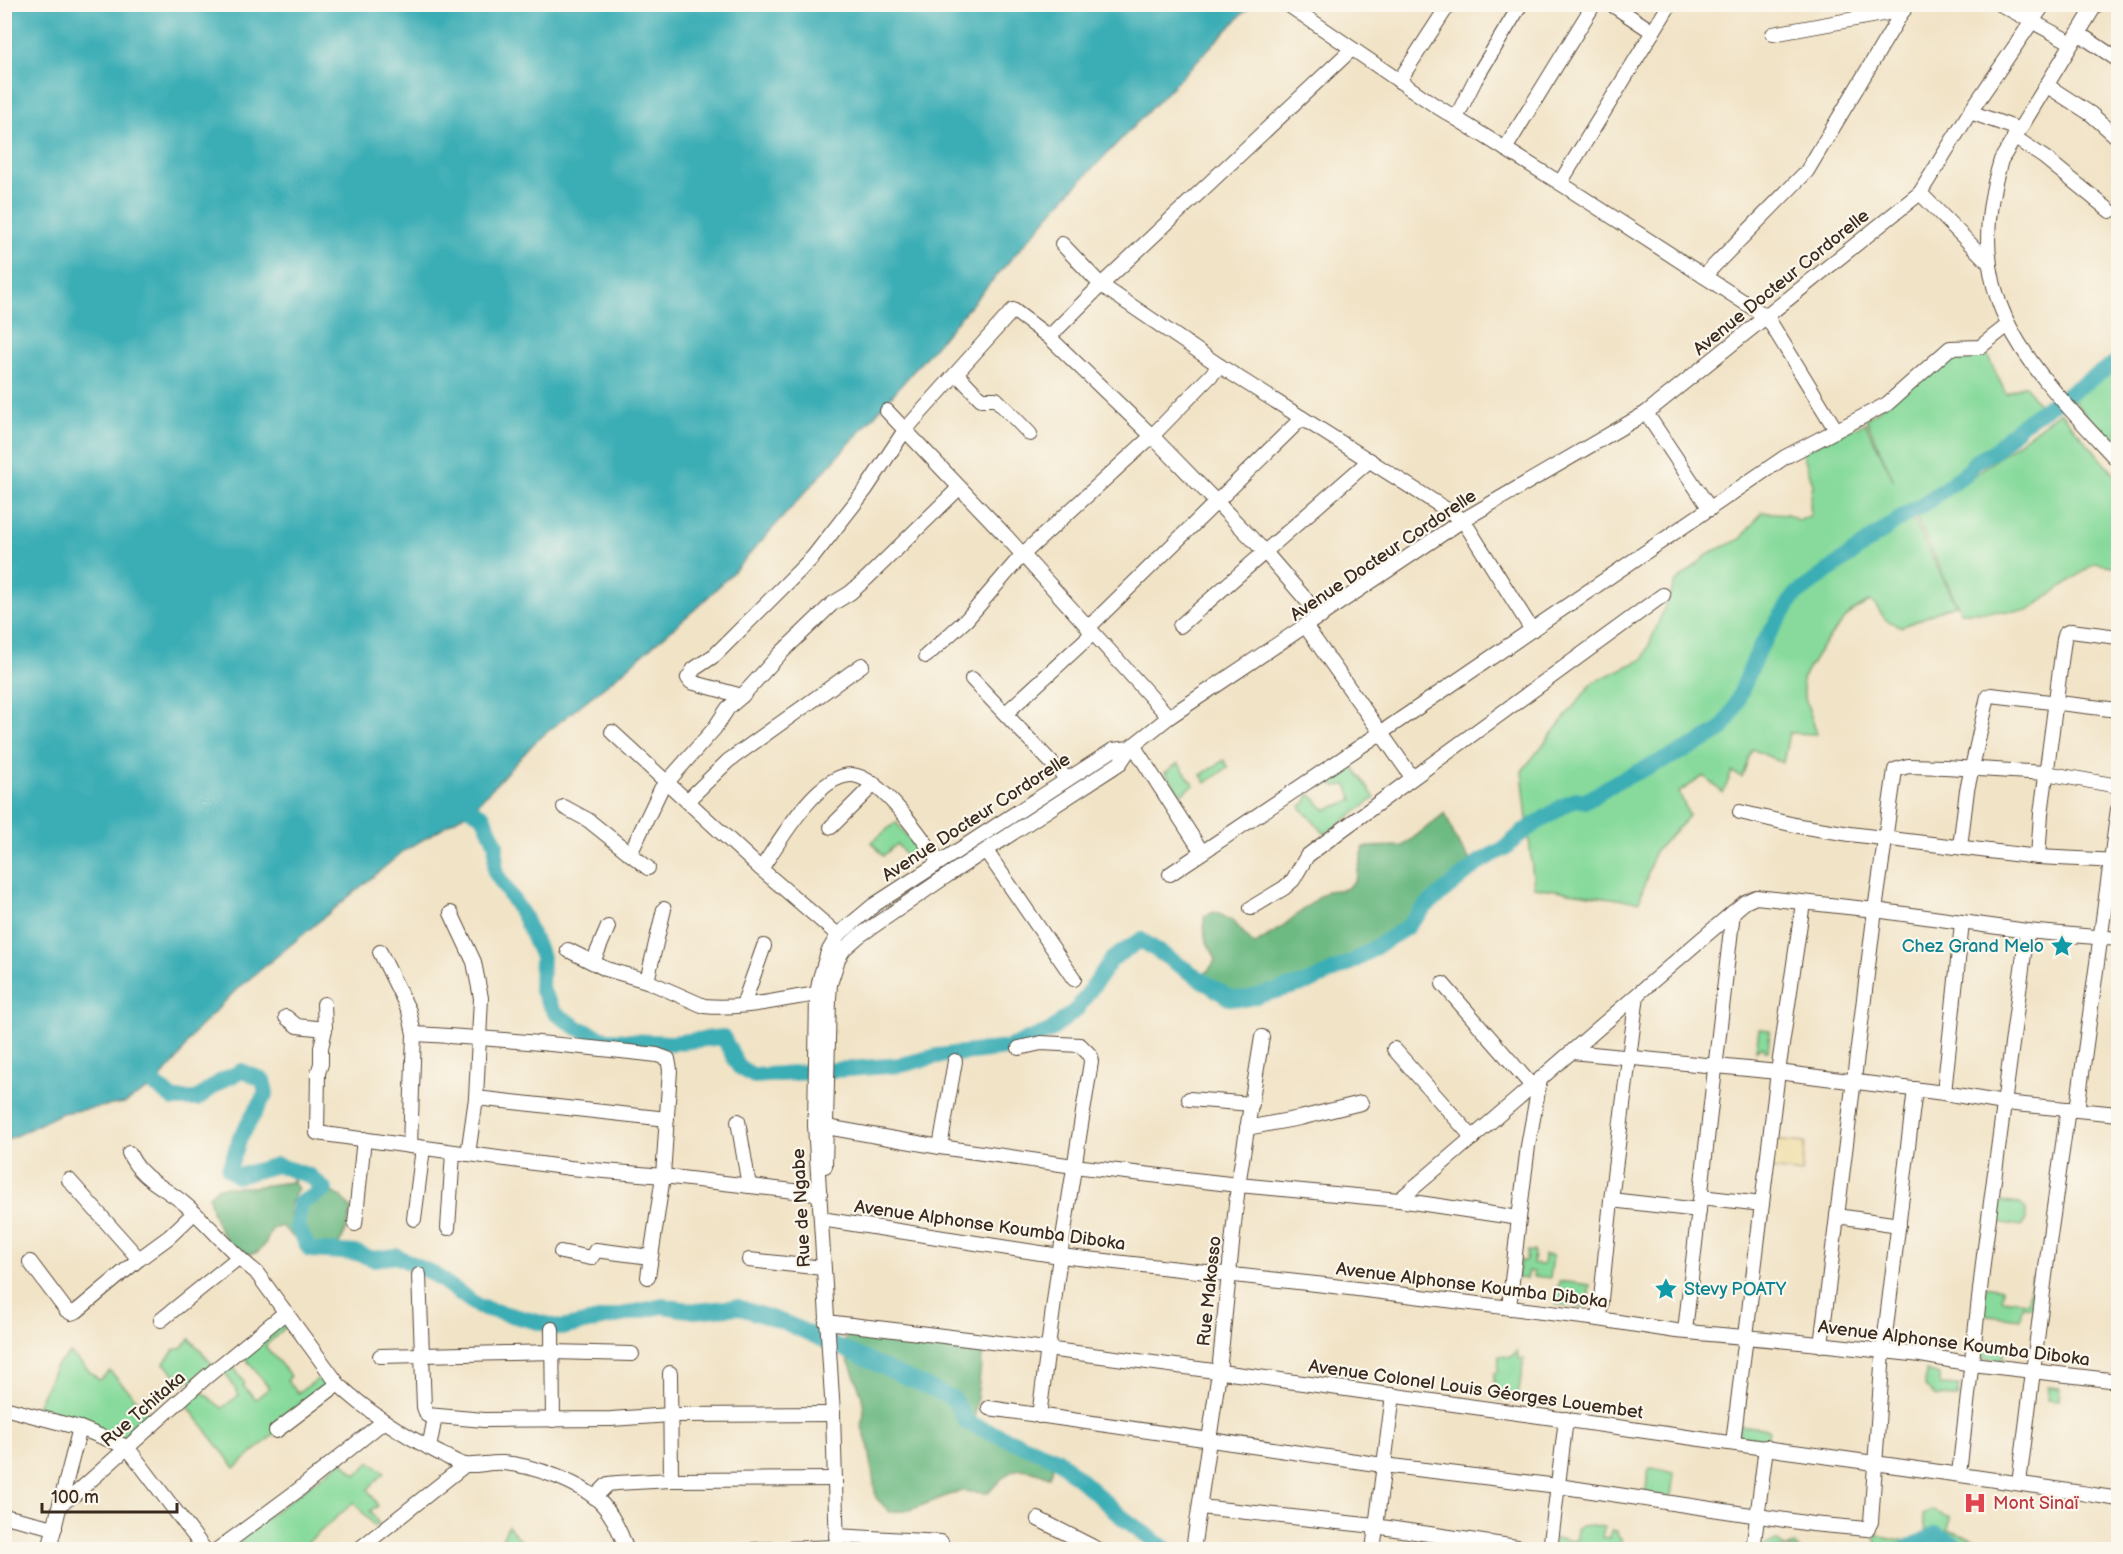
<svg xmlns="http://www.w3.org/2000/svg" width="2123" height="1554" viewBox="0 0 2123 1554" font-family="'Balsamiq Sans',sans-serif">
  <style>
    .green { fill: #87da9b; stroke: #61825c; stroke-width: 1.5 }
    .forest { fill: #6dba83; stroke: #547250; stroke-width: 1.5 }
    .sand { fill: #eeda9e; stroke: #94825e; stroke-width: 1.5 }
    .water { fill: #3badb5; stroke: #3b6c6a; stroke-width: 1.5 }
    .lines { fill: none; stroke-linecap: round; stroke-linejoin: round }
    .river { stroke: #3badb5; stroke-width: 16 }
    .minor-casing { stroke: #564637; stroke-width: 16 }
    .minor { stroke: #fff; stroke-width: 14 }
    .labels { text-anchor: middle; stroke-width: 4.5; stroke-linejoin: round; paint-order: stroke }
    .street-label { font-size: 18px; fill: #3b2a1e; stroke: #fbf7ec }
    .culture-label { font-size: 18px; fill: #0d838f; stroke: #fbf7ec; text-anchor: end }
    .health-label { font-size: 18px; fill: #be3a42; stroke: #fbf7ec; text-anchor: start }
  </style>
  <rect width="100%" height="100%" fill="#fbf7ec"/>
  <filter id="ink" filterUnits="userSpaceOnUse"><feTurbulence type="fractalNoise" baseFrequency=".0167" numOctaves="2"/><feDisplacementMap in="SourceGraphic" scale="12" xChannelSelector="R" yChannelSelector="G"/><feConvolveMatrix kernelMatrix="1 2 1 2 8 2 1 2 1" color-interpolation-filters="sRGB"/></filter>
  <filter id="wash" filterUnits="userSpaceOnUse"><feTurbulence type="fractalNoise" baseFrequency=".008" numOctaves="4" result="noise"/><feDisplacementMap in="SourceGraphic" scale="24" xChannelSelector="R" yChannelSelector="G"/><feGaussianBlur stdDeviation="1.35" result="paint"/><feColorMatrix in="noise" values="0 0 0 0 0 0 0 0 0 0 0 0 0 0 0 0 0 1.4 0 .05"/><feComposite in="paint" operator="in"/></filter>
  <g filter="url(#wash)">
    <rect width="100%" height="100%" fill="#f1e3c6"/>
    <g class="green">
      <path d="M1986,352L2006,394L2025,385L2043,411L1907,507L1956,604L1902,627L1886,620L1875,605L1870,601L1850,613L1824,644L1802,679L1804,695L1817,734L1789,733L1783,763L1752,749L1742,777L1732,772L1723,793L1704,776L1679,792L1689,816L1654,853L1639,902L1534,887L1522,771L1593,682L1643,659L1675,583L1711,552L1741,539L1762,512L1787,514L1799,521L1811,515L1810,504L1813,484L1802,451L1865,423L1894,481L1866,419L1953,354Z"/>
      <path d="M2118,365V452L2070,397Z"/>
      <path d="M2060,412L2118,478V567L2095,563L2028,611L1961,612L1916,518Z"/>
      <path d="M1347,758L1375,798L1325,834L1300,807L1306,802L1309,794C1317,798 1318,805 1326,810L1353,800L1347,785L1335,786L1332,783L1317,788L1324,775Z"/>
      <path d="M1224,760L1228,767L1206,783L1201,775Z"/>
      <path d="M1178,763L1194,785L1181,794L1165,773Z"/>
      <path d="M896,822L918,850L908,858L897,844L883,856L872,842Z"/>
      <path d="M1759,1029L1770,1030L1768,1051H1765L1763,1046L1756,1050Z"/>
      <path d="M1994,1201L2020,1204L2026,1209V1219L2021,1226L1996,1222Z"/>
      <path d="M1527,1251H1534L1533,1264L1543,1265L1544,1255L1553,1256L1550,1278L1534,1276V1272L1529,1271L1527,1279L1517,1278L1520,1261H1526Z"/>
      <path d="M2032,1276L2039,1277L2035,1307L2022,1306L2020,1319L1981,1314L1984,1286L2003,1289L2002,1299L2028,1302Z"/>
      <path d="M1559,1281L1590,1285L1587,1308L1556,1304Z"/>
      <path d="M281,1320L287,1326L265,1346L291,1376L287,1381L298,1393L322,1376L330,1386L235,1468L186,1404L200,1390L222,1408L239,1395L224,1371L232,1365L245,1383L243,1386L256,1399L269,1388L243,1355Z"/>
      <path d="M190,1339L213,1365L194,1381L190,1379L184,1385L164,1363L174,1350L181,1348Z"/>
      <path d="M1978,1340L2005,1344L2003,1361L1976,1357Z"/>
      <path d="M1517,1351L1519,1359H1524L1517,1402L1494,1398V1373L1498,1372L1499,1356L1511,1357Z"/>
      <path d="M70,1353L99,1380L110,1371L150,1414L125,1437L35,1411L55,1367Z"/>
      <path d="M1926,1371L1940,1375V1385L1959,1386L1957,1397L1936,1396L1925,1387Z"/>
      <path d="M2048,1387L2060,1388L2059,1401L2047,1400Z"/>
      <path d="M1739,1425L1769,1429L1767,1441L1738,1436Z"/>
      <path d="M342,1461L356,1475L370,1462L385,1472L368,1489L378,1506L370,1511L379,1524L375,1527L354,1502L300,1549H248L238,1539Z"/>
      <path d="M1652,1468L1674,1473L1671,1495L1668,1497L1645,1494L1649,1469Z"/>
      <path d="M1931,1510L1950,1518L1948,1530L1990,1545L1995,1549H1877L1874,1535L1912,1542L1920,1539L1926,1530L1923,1514Z"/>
      <path d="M1592,1525L1604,1527L1603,1537L1610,1538L1611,1530L1617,1531L1618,1536L1621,1538V1549L1554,1548L1555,1538L1573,1541L1577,1539V1529L1581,1526Z"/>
      <path d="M508,1526L529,1549H497Z"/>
      <path d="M1778,1541L1786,1549L1794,1544L1799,1549H1763V1545Z"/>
    </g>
    <g class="forest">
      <path d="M1445,813L1456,840L1472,863L1383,938L1325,971L1252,993L1239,995L1211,982L1205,974C1225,952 1210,958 1205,936C1204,930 1205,922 1204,916L1215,912L1233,921L1254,945L1279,929L1327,891L1346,889L1356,879L1364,847L1403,846Z"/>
      <path d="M292,1179L298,1189C279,1216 298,1220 299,1243L282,1226L272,1229C262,1250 262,1257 236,1253C222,1235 212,1219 209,1196L219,1187H252L292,1182Z"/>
      <path d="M329,1191L342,1197L352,1210C348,1221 344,1243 334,1249C311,1262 291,1222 305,1206C311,1200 322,1197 329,1191Z"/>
      <path d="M851,1334L916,1339L983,1350L973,1428L1019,1445L1054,1464L1049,1477C1016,1463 1011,1468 988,1493L959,1491L910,1510L890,1512L876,1498L869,1448L861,1424C872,1405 848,1362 840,1343Z"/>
    </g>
    <path class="sand" d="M1773,1140L1805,1143L1802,1173L1770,1169Z"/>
    <path class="water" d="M5,5H1251L1067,195L875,415L737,568L699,606L621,673L536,741L472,810L404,851L236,990L193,1034L179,1057L155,1085L125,1103L62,1113L5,1141Z"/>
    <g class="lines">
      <g class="river">
        <path d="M472,810L483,816L496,844L495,872L523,915L542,957L541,989L555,1013L578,1028L607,1040L672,1043L723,1037L739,1067L754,1076L901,1065L937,1056L1007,1048L1050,1031L1077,1009L1112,959L1141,940L1229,998L1245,999L1310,982L1354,961L1407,927L1425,907L1481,861L1505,848L1523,832L1563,806L1576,799L1585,801L1593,797L1616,782L1692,747L1721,730L1733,711L1759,649L1794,596L1902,517L1926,503L1966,473L1975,462L1994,451L2022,424L2118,361"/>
        <path d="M155,1085L174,1099H197L221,1081L242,1071L263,1080L266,1093L240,1138L229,1169L237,1176L277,1165L310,1176L325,1190L300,1203L297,1227L310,1250L357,1253L373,1259L396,1256L432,1273L479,1307L561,1328L663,1306L695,1311L738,1307L786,1323L954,1399L966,1422L1057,1459L1123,1518L1167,1550"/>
        <path d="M1904,1550L1937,1534L1964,1550"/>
      </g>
    </g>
  </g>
  <g filter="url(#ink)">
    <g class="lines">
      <g class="minor-casing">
        <g id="minor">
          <path d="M1287,4L1433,104L1560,183L1767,317L1836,430"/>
          <path d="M1611,4L1653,32"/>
          <path d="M2000,4L2072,43"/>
          <path d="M2096,4L2001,160C1958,301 2029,365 2118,461"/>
          <path d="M2078,33L2118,60"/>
          <path d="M1773,34L1904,10"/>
          <path d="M1399,81L1449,4"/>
          <path d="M2046,85L2091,114L2118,138"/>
          <path d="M1970,112L2044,4"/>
          <path d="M1456,118L1475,80L1521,4"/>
          <path d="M2014,137L2045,158L2110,211"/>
          <path d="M1505,149L1594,4"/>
          <path d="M1560,183L1670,4"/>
          <path d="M1920,193L1989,263"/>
          <path d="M1062,244L1101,285L1220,366L1463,520L1532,630"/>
          <path d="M1704,276L1807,171L1907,4"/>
          <path d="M1049,337L1101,285L1352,49"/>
          <path d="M957,374L981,399H996L1030,434"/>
          <path d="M887,411L1004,534L1169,717"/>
          <path d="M1646,413L1710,509"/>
          <path d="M1180,626L1370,460"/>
          <path d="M1306,627L1412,777"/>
          <path d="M1088,628L1302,418"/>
          <path d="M926,656L967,619L1022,555L1152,436L1220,366"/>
          <path d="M972,679L1067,779"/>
          <path d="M742,696L691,682L688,678L694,669L715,655L813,557L866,489L905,430L1013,310L1049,337L1152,436L1264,551L1321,617"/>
          <path d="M1006,713L1093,633"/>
          <path d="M612,732L761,869L838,935"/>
          <path d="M1133,745L1202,852"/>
          <path d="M687,801L728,761L862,665"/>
          <path d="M564,807L588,820L648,868"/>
          <path d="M1740,812L1799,826L1850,834L2038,857L2118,861"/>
          <path d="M831,827L874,784"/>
          <path d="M1960,847L1967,790L1988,696L1991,695L2118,710"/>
          <path d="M986,851L1074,979"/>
          <path d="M630,854L661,789L714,729L728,708L742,696L779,655L832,604L850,593L866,579L959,488"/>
          <path d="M2038,857L2041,814L2064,639L2066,633L2071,631L2118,637"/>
          <path d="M761,869C778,844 817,774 852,775C881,777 924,840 939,862"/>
          <path d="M1170,874L1382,732L1785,457L1887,404L1950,348L1980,347L2008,325"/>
          <path d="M1251,908L1284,888L1293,880L1307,856L1343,829L1663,595"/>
          <path d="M451,913L474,962L481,998L476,1098L468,1154"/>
          <path d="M568,950L606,969L647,981L704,1006C741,1010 781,999 817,994"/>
          <path d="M380,952L409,1011L414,1034L410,1146"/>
          <path d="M593,962L608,927"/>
          <path d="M647,981L664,909"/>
          <path d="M1443,984L1532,1086"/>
          <path d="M324,1004L325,1029L321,1048V1064L318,1073L317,1133L570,1168L663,1176L820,1194"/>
          <path d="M743,1005L764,946"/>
          <path d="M286,1017L297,1026L325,1029"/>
          <path d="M414,1034C496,1038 576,1046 657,1055L668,1059L670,1070L663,1176L648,1277"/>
          <path d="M1019,1048L1041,1043L1080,1045L1090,1055L1091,1062L1060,1256L1039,1416"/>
          <path d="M1394,1049L1473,1138"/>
          <path d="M1572,1052L1778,1072L1944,1093L2004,1103L2118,1114"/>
          <path d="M1944,1093L1962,923"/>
          <path d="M476,1098L667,1119"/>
          <path d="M1189,1099L1252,1104"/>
          <path d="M2077,1110L2118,809"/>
          <path d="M738,1121L749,1186"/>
          <path d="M815,1125L940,1147L1074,1166L1238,1185L1399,1200L1519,1218L1509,1308"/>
          <path d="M1247,1128L1300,1118L1361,1103"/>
          <path d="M940,1147L955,1061"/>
          <path d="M129,1153C141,1180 165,1187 186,1205C211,1226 230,1252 256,1272L338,1384C369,1413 403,1435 441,1454C448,1457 458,1464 466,1465C478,1466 491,1462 503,1463C532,1465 583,1483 603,1505C614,1517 621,1534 627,1550"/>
          <path d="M825,1166L829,998L830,984L838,959L844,949L859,936L948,875L1120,763L1130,748"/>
          <path d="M69,1180L139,1259"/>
          <path d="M1701,1197L1762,1204"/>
          <path d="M1399,1200C1516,1102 1629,1000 1745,902L1756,897L1875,910L2027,931L2118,939"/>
          <path d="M1611,1200L1699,1210"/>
          <path d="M1837,1216L1899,1225"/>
          <path d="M1519,1218L1528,1146L1540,1080"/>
          <path d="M414,1219L423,1148"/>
          <path d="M821,1219L1060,1256L1325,1285L1599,1319L1676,1331L1800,1342L1921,1355L1972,1364L2118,1381"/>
          <path d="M355,1224L364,1139"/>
          <path d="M448,1228L453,1153"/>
          <path d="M561,1252L591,1258L596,1250L650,1257"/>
          <path d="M749,1260L823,1268"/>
          <path d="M30,1262L66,1310L71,1313L77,1311L139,1259L169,1237L194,1213"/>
          <path d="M419,1275L424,1407L427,1415L484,1420L611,1419L670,1415L833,1414"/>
          <path d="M1599,1319L1611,1200L1637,995"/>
          <path d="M161,1320L238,1258"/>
          <path d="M826,1322C1102,1354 1377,1393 1652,1432C1807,1455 1963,1473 2118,1499"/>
          <path d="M552,1329L553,1420"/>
          <path d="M1685,1331L1733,912"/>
          <path d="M1821,1345L1875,910L1895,770L1908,766L1945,767L2046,773L2118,786"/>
          <path d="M380,1356L553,1352L632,1354"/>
          <path d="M670,1373L671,1480"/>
          <path d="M4,1408L80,1428L127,1447L205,1550"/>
          <path d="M989,1408L1383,1465L1558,1486L1812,1524L1867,1529L1871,1522L1883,1352L1915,1089"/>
          <path d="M276,1431L338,1384"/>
          <path d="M1733,1443L1778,1072L1803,903"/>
          <path d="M429,1448L435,1417"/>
          <path d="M1959,1474L1984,1255L2027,931"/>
          <path d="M2019,1483L2050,1236L2068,1109"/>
          <path d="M595,1497L608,1484L617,1483L671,1480L835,1479"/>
          <path d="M60,1504L80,1428"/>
          <path d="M1200,1507L1375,1526L1537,1550"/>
          <path d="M4,1516L55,1528"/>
          <path d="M1038,1519L1099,1550"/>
          <path d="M836,1536L941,1542"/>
          <path d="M49,1550L60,1504L73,1496L205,1378L286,1312"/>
          <path d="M217,1550L297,1491L383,1422"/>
          <path d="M358,1550L465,1465"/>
          <path d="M753,1550L837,1547"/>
          <path d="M837,1550L833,1414L815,1125L817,994L820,978L828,952L838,935L874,905L1113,750L1130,748L1169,717L1463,520L1646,413L1920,193L1970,112L2018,129"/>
          <path d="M1193,1550L1219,1372L1238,1185L1262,1037"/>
          <path d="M1373,1550L1393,1395"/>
          <path d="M1550,1550L1566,1419"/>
          <path d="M1753,1550L1766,1447"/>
        </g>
      </g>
      <use href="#minor" class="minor"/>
    </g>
  </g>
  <defs>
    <g id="sight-bare" transform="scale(1.8)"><path d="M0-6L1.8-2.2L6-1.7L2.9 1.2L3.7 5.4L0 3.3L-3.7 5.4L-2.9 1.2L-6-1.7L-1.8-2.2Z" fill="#0f9aa8" stroke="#fbf7ec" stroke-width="2.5" paint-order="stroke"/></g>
    <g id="hospital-bare" transform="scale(1.8)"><path d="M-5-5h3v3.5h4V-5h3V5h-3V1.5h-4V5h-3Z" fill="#e0444e" stroke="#fbf7ec" stroke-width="2.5" paint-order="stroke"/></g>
  </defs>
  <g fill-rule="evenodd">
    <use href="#sight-bare" x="2062" y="946"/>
    <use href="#sight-bare" x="1666" y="1289"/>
    <use href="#hospital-bare" x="1975" y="1503"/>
  </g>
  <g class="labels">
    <g class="street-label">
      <text transform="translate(1781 282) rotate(-39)" y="6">Avenue Docteur Cordorelle</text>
      <text transform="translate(1383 555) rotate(-34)" y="6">Avenue Docteur Cordorelle</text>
      <text transform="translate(976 817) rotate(-33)" y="6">Avenue Docteur Cordorelle</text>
      <text transform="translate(801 1208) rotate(-93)" y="6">Rue de Ngabe</text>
      <text transform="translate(990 1225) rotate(8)" y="6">Avenue Alphonse Koumba Diboka</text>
      <text transform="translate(1472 1285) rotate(7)" y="6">Avenue Alphonse Koumba Diboka</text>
      <text transform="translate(1209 1291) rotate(-84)" y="6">Rue Makosso</text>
      <text transform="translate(1954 1343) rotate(7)" y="6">Avenue Alphonse Koumba Diboka</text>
      <text transform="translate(1476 1389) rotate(8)" y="6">Avenue Colonel Louis Géorges Louembet</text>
      <text transform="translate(143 1409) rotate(-41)" y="6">Rue Tchitaka</text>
    </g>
    <g class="culture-label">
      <text x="2044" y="952">Chez Grand Melo</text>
      <text x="1684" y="1295" text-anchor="start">Stevy POATY</text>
    </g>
    <g class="health-label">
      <text x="1993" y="1509">Mont Sinaï</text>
    </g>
  </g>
  <rect width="2123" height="1554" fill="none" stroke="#fbf7ec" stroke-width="24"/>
  <path d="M42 1503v9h135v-9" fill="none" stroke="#3b2a1e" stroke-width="3"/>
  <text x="51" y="1503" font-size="18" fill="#3b2a1e" stroke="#fbf7ec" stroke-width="4.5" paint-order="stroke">100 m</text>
</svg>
